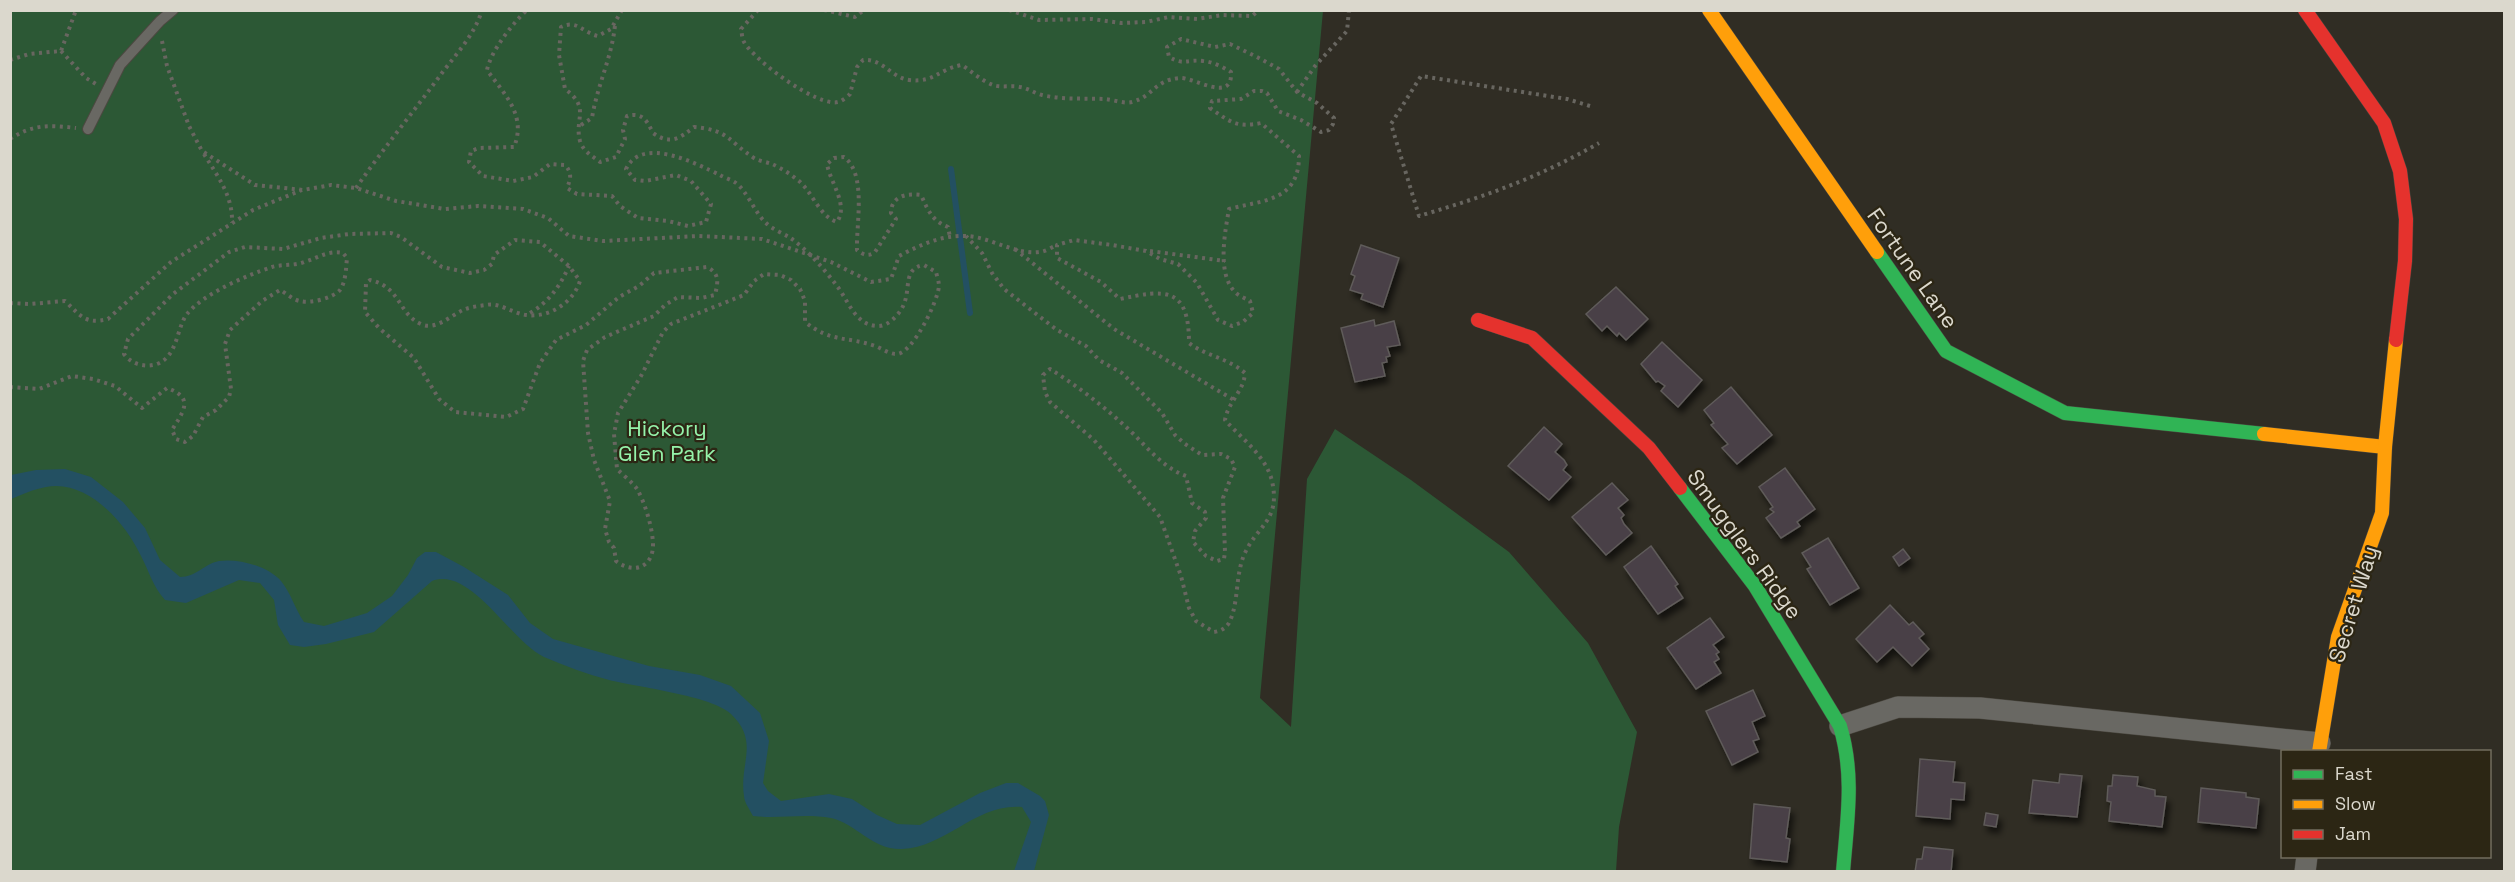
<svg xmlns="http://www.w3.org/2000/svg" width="2515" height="882" viewBox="0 0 2515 882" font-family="'Space Grotesk',sans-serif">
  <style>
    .green { fill: #2c5835 }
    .water { fill: #235062 }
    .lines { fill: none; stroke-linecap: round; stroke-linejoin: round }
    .stream { stroke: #235062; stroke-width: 6 }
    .building { fill: #493f46; stroke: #5f5b5a; stroke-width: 1.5; filter: url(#shadow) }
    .lane-casing { stroke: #4b4840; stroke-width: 12 }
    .street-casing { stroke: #4b4840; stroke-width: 22 }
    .fast-casing { stroke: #4b4840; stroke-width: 15 }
    .slow-casing { stroke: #4b4840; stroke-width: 15 }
    .jam-casing { stroke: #4b4840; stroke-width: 15 }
    .path { stroke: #686660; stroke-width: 4; stroke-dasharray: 3 4.5; stroke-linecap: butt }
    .lane { stroke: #696863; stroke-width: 10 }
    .street { stroke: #696863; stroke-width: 21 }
    .fast { stroke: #30b455; stroke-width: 14 }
    .slow { stroke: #ff9f0a; stroke-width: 14 }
    .jam { stroke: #e5322d; stroke-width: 14 }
    .labels { text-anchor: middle; stroke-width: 4.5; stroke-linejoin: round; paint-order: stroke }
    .street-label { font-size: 22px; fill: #dbd8cd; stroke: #2c2614 }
    .park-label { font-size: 22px; fill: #95f3aa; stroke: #2c2614 }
  </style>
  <defs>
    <filter id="shadow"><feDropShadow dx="3.5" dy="6" stdDeviation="3" flood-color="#0009"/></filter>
  </defs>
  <rect width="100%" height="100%" fill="#302d24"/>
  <path class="green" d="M10,11H1323L1260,698L1291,727L1307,479L1335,429L1411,480L1509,552L1588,643L1637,732L1619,827L1616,871H11Z"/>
  <path class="water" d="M65,469L91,477L123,502L145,528L160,560L180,577C196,577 204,564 219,561C238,558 268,566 281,581C291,593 295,609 304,622L324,626L367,613L392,596L408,575L417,558L425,552H436L464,567L508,595L530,623L553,639L649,666L700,675L731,686L760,713L769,741L763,783L768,791L781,801L829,794L852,799L877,815L897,824L920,825L980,793L1006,783H1018L1040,796L1045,801L1049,815L1034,871H1014L1031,822L1022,807C976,803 947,847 902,849C872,850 857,824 831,818C805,813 779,819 753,816C750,810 744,802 744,796C739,763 760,742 731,714C713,696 637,687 609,680C587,674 565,666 544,657C510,641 471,566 432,581L374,632L326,644L304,647L290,645L278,625L274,600L260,583L239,580L186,603L165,600C152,585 150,573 141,556C125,522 87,479 46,487C34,489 21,495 11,499V475L36,470Z"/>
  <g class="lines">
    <path class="stream" d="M951,169L970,313"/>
  </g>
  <g class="building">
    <path d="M1361,245L1399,258L1383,307L1361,299L1363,294L1350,290L1355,276L1351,274Z"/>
    <path d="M1616,287L1648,319L1626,340L1619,333L1617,336L1607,326L1602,331L1586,314Z"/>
    <path d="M1374,320L1375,326L1394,321L1400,345L1387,347L1390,356L1386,357L1387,362L1382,363L1385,376L1355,382L1341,328Z"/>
    <path d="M1662,342L1702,380L1678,407L1661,391L1665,386L1658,381L1656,382L1641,364Z"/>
    <path d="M1731,387L1772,435L1737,464L1722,448L1728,444L1711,425L1714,423L1704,410Z"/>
    <path d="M1544,427L1562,444L1555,452L1564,460L1567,465L1563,470L1571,477L1549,500L1508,466Z"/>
    <path d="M1785,468L1815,509L1797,522L1800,526L1781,538L1766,518L1774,512L1770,509L1773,507L1759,487Z"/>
    <path d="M1612,483L1628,500L1618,508L1624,515L1621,518L1624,524L1632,533L1606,555L1572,517Z"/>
    <path d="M1828,538L1859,588L1830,605L1807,569L1811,567L1802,553Z"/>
    <path d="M1651,546L1678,584L1675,586L1683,598L1658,614L1624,567Z"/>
    <path d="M1903,549L1910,558L1899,566L1893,557Z"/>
    <path d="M1890,605L1909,625L1913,622L1924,634L1919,638L1929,649L1912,666L1893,647L1877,662L1856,639Z"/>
    <path d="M1710,618L1724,637L1713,645L1719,652L1716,654L1719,659L1714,662L1721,673L1696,689L1667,648Z"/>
    <path d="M1753,690L1765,716L1752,722L1759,739L1753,741L1758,752L1732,765L1706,711Z"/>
    <path d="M1920,759L1955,762L1953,782L1965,783L1964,800L1951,799L1950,819L1916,816Z"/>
    <path d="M2060,774L2082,776L2077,817L2029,813L2033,780L2059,783Z"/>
    <path d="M2113,775L2138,777L2137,786L2155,790V796L2166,797L2162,827L2109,821L2111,802L2107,801L2108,786H2112Z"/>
    <path d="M2201,788L2246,793V797L2259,799L2256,828L2198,822Z"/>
    <path d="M1754,804L1790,808L1786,838L1790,839L1787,862L1750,858Z"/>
    <path d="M1986,813L1998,815L1996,827L1984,825Z"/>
    <path d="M1924,847L1953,850L1951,872H1915L1917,859H1922Z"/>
  </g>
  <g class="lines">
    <g class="lane-casing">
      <path id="lane" d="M88,129L120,65L160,21L173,10"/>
    </g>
    <g class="street-casing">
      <g id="street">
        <path d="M1840,726L1898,707L1980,708L2320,743"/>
        <path d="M2305,872L2307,856"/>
      </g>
    </g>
    <g class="fast-casing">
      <g id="fast">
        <path d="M1877,252L1946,351L2065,413L2264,434"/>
        <path d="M1680,488L1755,586L1840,726C1855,776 1847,821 1843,872"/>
      </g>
    </g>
    <g class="slow-casing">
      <g id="slow">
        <path d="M1709,10L1877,252"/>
        <path d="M2264,434L2385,447"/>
        <path d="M2319,752L2338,637L2382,513L2385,447L2396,340"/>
      </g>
    </g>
    <g class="jam-casing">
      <g id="jam">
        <path d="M2305,10L2384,123L2400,171L2406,219L2405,261L2396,340"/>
        <path d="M1478,320L1532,338L1649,448L1680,488"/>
      </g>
    </g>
    <g class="path">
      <path d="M622,10L611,29L598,36C583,33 577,19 561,27L559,55L565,89C591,108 574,119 580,141C583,151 592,156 600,162L616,157L625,139L623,130L627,116C643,112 647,121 653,133C670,145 679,139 694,127C729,130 728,141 754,158C759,161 766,162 772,164C781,168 792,175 799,181C813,193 819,216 837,222C849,205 830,182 827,164L834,158L844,157C867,174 856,224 857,250C864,255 868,257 875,252L896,219L891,213C891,196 907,193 921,195C928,210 932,221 948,227L950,237"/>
      <path d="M758,10L741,29C742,33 742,39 744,42C755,61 817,107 838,102C842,101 847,97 850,94L857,67L863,60C882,58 892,78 909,80C935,83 938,69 962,65C971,71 982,81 993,85C1001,88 1012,85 1020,87C1028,88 1034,93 1042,95C1063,100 1084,98 1105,99C1114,100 1125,104 1132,102C1154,96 1154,80 1180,78C1194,77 1233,104 1231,72C1223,67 1213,62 1203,61C1187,59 1185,66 1169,57L1167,47L1181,39L1215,47L1230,44L1257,57L1279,69L1297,92L1317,103L1334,118L1333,124L1329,130L1321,132L1301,120L1278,111L1267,93L1262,91H1254L1241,99L1212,101L1210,108C1230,122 1237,128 1261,123L1299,156C1299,202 1262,200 1229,209C1225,232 1217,272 1234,291C1238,296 1245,298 1250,301L1253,313L1243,322L1232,326L1218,320L1197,283L1178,264L1160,259L1146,251L1112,245L1074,240L1057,245V258L1101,282L1120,299C1166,289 1189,287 1189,343C1206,356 1228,358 1245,373C1244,391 1228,402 1225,420C1242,439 1266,456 1272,481C1281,521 1257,525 1244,555C1235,577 1239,603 1229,623C1225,629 1220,631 1214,632L1196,621L1189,608L1181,576L1160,517L1094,440L1050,402L1045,392L1043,375L1050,369C1076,385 1102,405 1125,426C1145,444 1161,467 1186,476L1192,503L1205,512L1206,518L1195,531L1193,542L1206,556L1217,561L1224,559L1225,552L1223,498L1235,467L1231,459L1221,454L1202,455L1185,444L1175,435L1162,413L1122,373L1099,360L1086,346L1057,330L1004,289L992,273L982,253L966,236"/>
      <path d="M824,10L855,17L864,10"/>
      <path d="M1009,10L1039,20L1092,19L1121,23L1146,22L1169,17L1197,19L1222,15L1252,16L1259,10"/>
      <path d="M162,41L167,66L189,126L202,151L255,185L303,190L331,185L356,188L396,201L445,209L478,206L523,209L548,218L569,236L603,241L699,236L762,239L831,262L871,282L891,279L899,256C920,245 941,235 966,236C991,237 1015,255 1039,252C1045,252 1052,247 1057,245"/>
      <path d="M61,51L86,78L96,84"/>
      <path d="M10,60L29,54L61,51L76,10"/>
      <path d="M1297,92L1315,66L1347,31L1349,10"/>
      <path d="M1590,106L1567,99L1421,76L1391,124L1419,216C1486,196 1538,178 1599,143"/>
      <path d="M581,125L592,118C597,86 612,57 615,25"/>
      <path d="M10,139C33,124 49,125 76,128"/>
      <path d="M204,154C218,177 233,196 232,223"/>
      <path d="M356,188C383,149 414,111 442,73C457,53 475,34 482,10"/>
      <path d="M1015,249L1114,329L1234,400"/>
      <path d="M1150,251L1225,261"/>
      <path d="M10,303L30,304L65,301C80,315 85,325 108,319L171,262L253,210L302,190"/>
      <path d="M530,313C549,302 560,286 569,266"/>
      <path d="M10,387L39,389L72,376L93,379L115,386L142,408L167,388C196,398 182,413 172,430L176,439L185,442L193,436L203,417L216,410L229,397L231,389L225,344L230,330L262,301L280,290C286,293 293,300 300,301C310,304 333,298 340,290C346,282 346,267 347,258L343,253C328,250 318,258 304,262C294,266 282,264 272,267C247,275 203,294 187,314C176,329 178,356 157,364C145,368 131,364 124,354L128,339L173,294L229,252L245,247L283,249L321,238L349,234L391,233L401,237L442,267L470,273L484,270L492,264L494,255L515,240L540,242L569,266L580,281C573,303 549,318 526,315C512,313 499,302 486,305C478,306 470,307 463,310C450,316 435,331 421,324C398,314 401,287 370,280L366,283L365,312L379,328L414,358L439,399L455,412L506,417L523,409L540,363L556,340L586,325L619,297L639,286L654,273L707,267C720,274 718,282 715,295L701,298L678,297L665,305L654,316L605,337L587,350L583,361L588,433L594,460L610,501L605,529L609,542L614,548L616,561C634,575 654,567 653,543C652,526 645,503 637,489C632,482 623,475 617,469L614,434L618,413L641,376L663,332L671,324L744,295L754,281L764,274L780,275L791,280L800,289L805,301V322C832,343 846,336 875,346C881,348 889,354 896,354C912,355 938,301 939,286C939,282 937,276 936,272L924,265C904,268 910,286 905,301C902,312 889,327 877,326C855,325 848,300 837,286C824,269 807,249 789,237C782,233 772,229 766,223C755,213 747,191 736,183C732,180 725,178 720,175C697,164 642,135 626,169L635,180L645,181L676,175L691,181L711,204L706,222L688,226L668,221L638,218L620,206L612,196L577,194L567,188C571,178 572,173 565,165L550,164L533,177L513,181L483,176L469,162L471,151L479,148L514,147C527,115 504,94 487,70C491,51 512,24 527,10"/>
    </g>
    <use href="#lane" class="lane"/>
    <use href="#street" class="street"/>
    <use href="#fast" class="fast"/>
    <use href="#slow" class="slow"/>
    <use href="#jam" class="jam"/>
  </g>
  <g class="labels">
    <g class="street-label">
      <text transform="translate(1913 268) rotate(55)" y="8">Fortune Lane</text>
      <text transform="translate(1745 544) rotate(54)" y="8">Smugglers Ridge</text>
      <text transform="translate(2353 604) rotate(-73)" y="8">Secret Way</text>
    </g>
    <g class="park-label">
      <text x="667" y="436">Hickory<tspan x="667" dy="25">Glen Park</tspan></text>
    </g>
  </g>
  <rect width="2515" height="882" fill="none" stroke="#dbd8cd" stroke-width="24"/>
  <rect x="2281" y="750" width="210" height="108" fill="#2c2614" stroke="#726d5e" stroke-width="1.5"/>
  <rect x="2293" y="770" width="30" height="9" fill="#30b455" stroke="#726d5e" stroke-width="1.5"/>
  <text x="2335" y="780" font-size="18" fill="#dbd8cd">Fast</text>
  <rect x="2293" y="800" width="30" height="9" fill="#ff9f0a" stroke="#726d5e" stroke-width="1.5"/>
  <text x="2335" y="810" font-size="18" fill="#dbd8cd">Slow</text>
  <rect x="2293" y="830" width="30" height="9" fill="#e5322d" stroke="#726d5e" stroke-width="1.5"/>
  <text x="2335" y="840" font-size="18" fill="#dbd8cd">Jam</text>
</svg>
